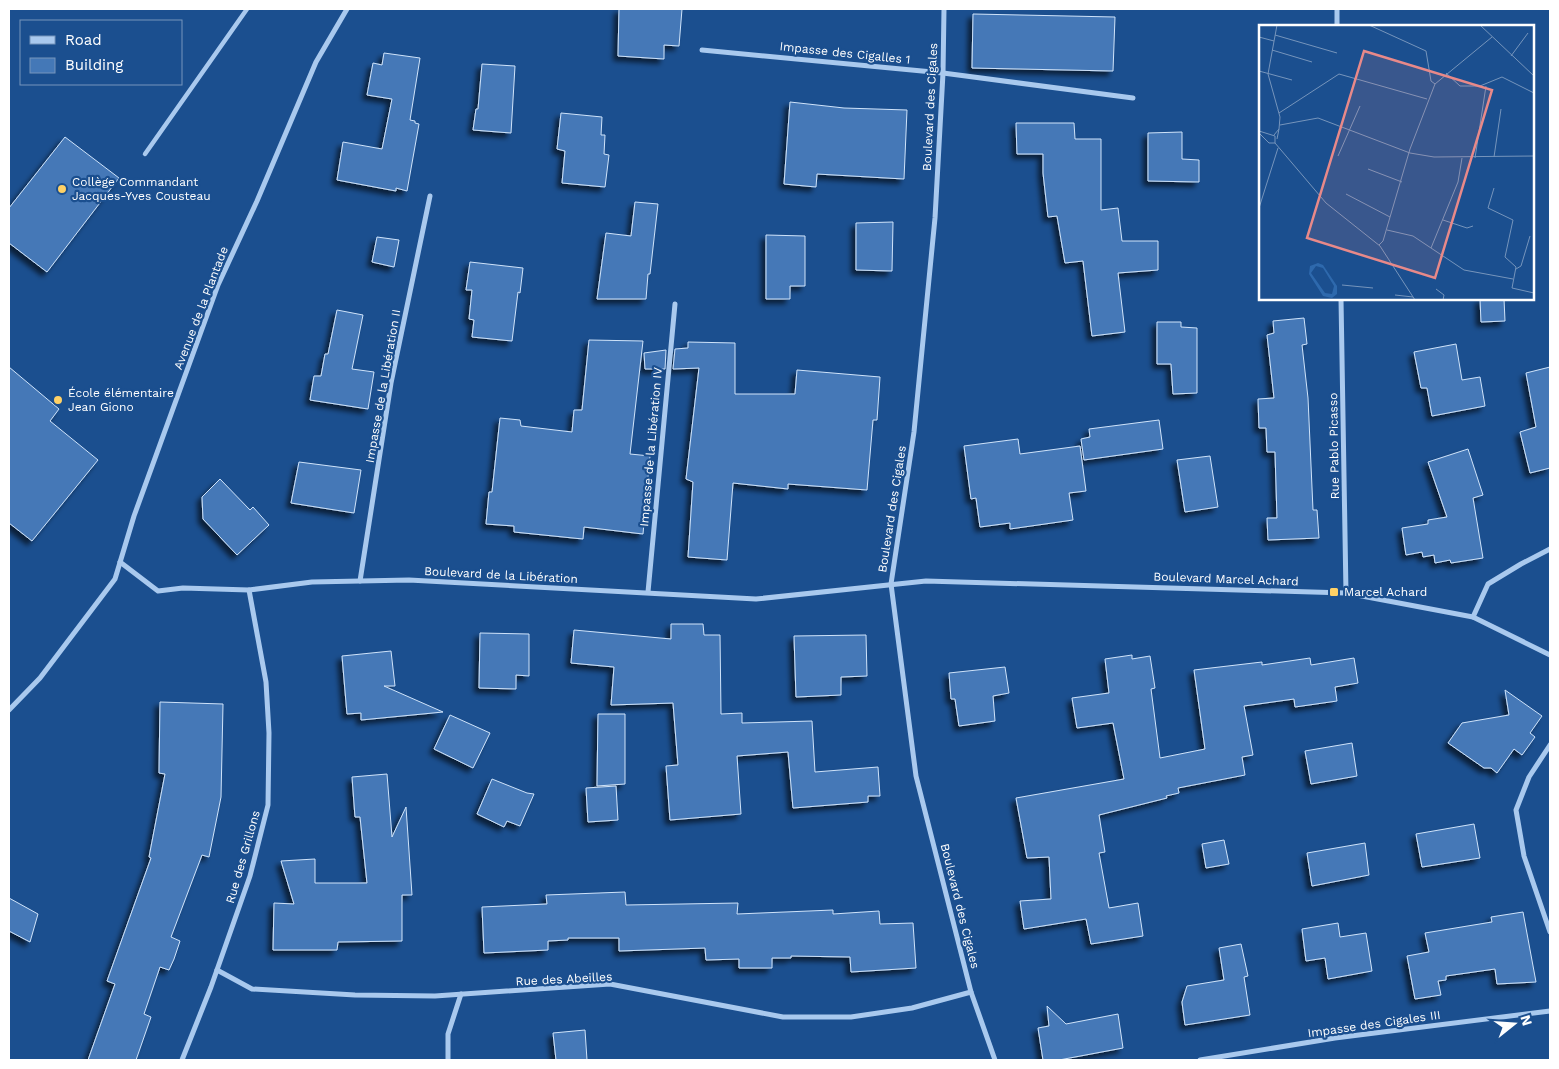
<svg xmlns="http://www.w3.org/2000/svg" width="1559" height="1069" viewBox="0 0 1559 1069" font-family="'Work Sans',sans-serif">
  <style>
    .building { fill: #4478b7; stroke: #cfe3fa; filter: url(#shadow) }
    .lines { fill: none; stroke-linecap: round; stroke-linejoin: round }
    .pedestrian { stroke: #a9c9ee; stroke-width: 4.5 }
    .minor { stroke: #a9c9ee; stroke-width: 5 }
    .poi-dot { fill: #ffd166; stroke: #1b4f8f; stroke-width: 2 }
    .labels { text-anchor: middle; stroke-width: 4.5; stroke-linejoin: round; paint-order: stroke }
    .street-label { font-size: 12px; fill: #fff; stroke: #1b4f8f }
    .poi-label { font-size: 12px; fill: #fff; stroke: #1b4f8f; text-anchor: start }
    .inset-road { fill: none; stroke: #7695bc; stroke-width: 1 }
    .view { fill: #e88989; fill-opacity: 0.15; stroke: #e88989; stroke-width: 2.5 }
    .inset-edge { fill: none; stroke: #fff; stroke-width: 2.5 }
  </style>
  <defs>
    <filter id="shadow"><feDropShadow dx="-4.5" dy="4.5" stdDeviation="2.5" flood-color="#0009"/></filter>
  </defs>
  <rect width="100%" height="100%" fill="#1b4f8f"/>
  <g class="building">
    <path d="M619,9H682L679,46L664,45V59L618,56Z"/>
    <path d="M973,14L1115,17L1113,71L972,68Z"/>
    <path d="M384,53L420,58L410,120L415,121V123L419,124L407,191L396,188V191L337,180L343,142L382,149L392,99L367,95L373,63L382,65Z"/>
    <path d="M482,64L515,66L511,133L473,130L476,109H478Z"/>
    <path d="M790,102L844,108L907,110L904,179L817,174L816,187L784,184Z"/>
    <path d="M561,113L602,117L601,135H605L604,154L609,155L605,187L562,183L565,151L557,149Z"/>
    <path d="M1016,123H1074L1075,139H1101V210L1118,208L1122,241H1158V270L1118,273L1125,332L1092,336L1083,261L1065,263L1057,216L1048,217L1043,173V154H1017Z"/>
    <path d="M1182,132V159L1199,160V182L1148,181V133Z"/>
    <path d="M65,137L119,178L47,272L9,243V208Z"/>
    <path d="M635,202L658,204L650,274H648L646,299H597L606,233L631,236Z"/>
    <path d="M893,222L892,271L856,270V223Z"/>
    <path d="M766,235L805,236V286H790V299H766Z"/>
    <path d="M377,237L399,240L394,267L372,262Z"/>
    <path d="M470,262L523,268L520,293L518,292L512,341L472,337L474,320L469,319L472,290H466Z"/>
    <path d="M1480,299H1504L1505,321L1481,322Z"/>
    <path d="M337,310L363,315L352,369L374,372L368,409L310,400L314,376H321L325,354H328Z"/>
    <path d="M1304,318L1307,344L1302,345L1308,398L1313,510H1317L1319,538L1268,540L1267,518H1277L1275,452H1267L1266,428H1259L1258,399L1274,398L1267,335L1274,333L1273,321Z"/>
    <path d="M1157,322H1181V327L1197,328V393L1173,394L1171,364H1157Z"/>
    <path d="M589,340L643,341L630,454L650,456L643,534L584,527L583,539L514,532V526L486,524L489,492H492L500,418L520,420L521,426L572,432L574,410H582Z"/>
    <path d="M688,342L735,343V394H795L797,370L880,377L877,420H873L867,490L788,484V489L733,483L727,560L688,557L693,482L686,479L699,368L673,369L675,349L688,348Z"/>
    <path d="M1456,344L1462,380L1480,377L1485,406L1432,416L1427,388H1421L1414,352Z"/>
    <path d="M666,350L665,369H645L644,353Z"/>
    <path d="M9,367L59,409L50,421L98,460L32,541L9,523Z"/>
    <path d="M1550,367V468L1530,473L1520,432L1536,427L1526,373Z"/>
    <path d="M1159,420L1163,449L1084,460L1081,439L1090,437L1089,429Z"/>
    <path d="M1018,439L1020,454L1080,446L1086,491L1069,493L1073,520L1010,529V523L980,527L976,498L971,499L964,446Z"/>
    <path d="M1468,449L1483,495L1473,498L1483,558L1451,563L1450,560L1435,563L1434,555L1423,557L1422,552L1406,555L1402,528L1428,524V520L1447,517L1428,462Z"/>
    <path d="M1210,456L1218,507L1185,512L1177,460Z"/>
    <path d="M299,462L361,470L354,513L291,503Z"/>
    <path d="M220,479L250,510L253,507L269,525L237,555L203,519L202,497Z"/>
    <path d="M671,624H703L704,635H720L721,714L742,713V723L812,721L815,772L878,767L880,796H868V802L793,808L788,752L737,756L741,814L670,820L666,766L678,765L673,703L611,705L614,667L571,663L574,630L671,639Z"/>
    <path d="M480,633L529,634V676L516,675V689L479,688Z"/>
    <path d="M866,635L867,676L841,677V695L796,697L794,636Z"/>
    <path d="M391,651L395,686H384L443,712L361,720V713L347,714L342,656Z"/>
    <path d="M1132,655V659L1150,656L1155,688L1151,689L1160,758L1205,749L1194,670L1262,662V665L1310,658L1311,665L1354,658L1358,683L1335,687L1337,701L1295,707L1294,699L1244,706L1253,755L1242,757L1245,775L1178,788L1179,793L1166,796L1167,798L1099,815L1105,852L1099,853L1109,908L1138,903L1143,936L1091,944L1086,919L1024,929L1020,901L1051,899L1049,857L1027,858L1016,798L1124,779L1113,723L1077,728L1072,698L1109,693L1105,659Z"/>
    <path d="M1005,667L1009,693L993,696L995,721L959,726L955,699H951L949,673Z"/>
    <path d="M1505,690L1542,716L1530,733L1535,737L1522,755L1514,749L1497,773L1491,768H1484L1448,743L1462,723L1509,715Z"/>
    <path d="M160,702L223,704L221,797L209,857L202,855L171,937L180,941L174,959L169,970L160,967L144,1014L151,1017L136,1060H88L115,984L107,981L151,858L149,857L165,774L159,773Z"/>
    <path d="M598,714H625V784L597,786Z"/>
    <path d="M450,715L490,733L473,768L434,749Z"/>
    <path d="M1352,743L1357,776L1311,784L1305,751Z"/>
    <path d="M387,774L392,837L406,807L412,895H402V941L338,942L337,950H273L274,903L294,904L281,861L315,859V883H367L360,817H355L352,777Z"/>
    <path d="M492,779L527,793L534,794L520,826L507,821L504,827L477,814Z"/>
    <path d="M616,786L618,820L588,822L586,788Z"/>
    <path d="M1474,824L1480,858L1422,867L1416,834Z"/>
    <path d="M1224,840L1229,864L1206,868L1202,844Z"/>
    <path d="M1365,843L1369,875L1312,886L1307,853Z"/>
    <path d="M625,892L626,905L738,903L737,914L833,910V914L879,911L880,924L913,923L916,968L851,972L850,957L791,956V958H772V968H739V959L706,960L705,948L619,951V938H568V940L548,941V950L484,953L482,907L547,904L546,895Z"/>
    <path d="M9,898L38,914L30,942L9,931Z"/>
    <path d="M1523,912L1536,982L1497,984L1495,969L1446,976V980L1438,981L1441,995L1415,999L1407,956L1429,952L1425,933L1492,922L1491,917Z"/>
    <path d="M1338,923L1340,937L1366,933L1372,971L1328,979L1325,958L1306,961L1302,929Z"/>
    <path d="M1241,944L1248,976L1244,977L1250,1015L1185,1025L1182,1002L1187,986L1224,980L1219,948Z"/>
    <path d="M1047,1006L1066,1024L1118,1014L1123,1048L1059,1060H1043L1038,1028L1049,1026Z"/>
    <path d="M585,1030L587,1060H556L553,1033Z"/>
  </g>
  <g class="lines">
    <path class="pedestrian" d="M145,154L247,9"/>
    <g class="minor">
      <path d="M944,9L943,73L935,218L914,432L891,584L916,776L971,992L995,1060"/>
      <path d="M1337,9V26"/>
      <path d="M702,50L943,73L1133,98"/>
      <path d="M1341,299L1346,593"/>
      <path d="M120,562L158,591L183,588L249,590L312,582L409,580L756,599L926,581L1346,593L1473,617L1550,655"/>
      <path d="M360,581L391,383L430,196"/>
      <path d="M648,592L675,304"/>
      <path d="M1473,617L1488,584L1521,564L1550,549"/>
      <path d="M9,710L40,678L115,579L134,516L218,285L257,201L316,62L347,9"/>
      <path d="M1550,745L1529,777L1516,810L1524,856L1550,932"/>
      <path d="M217,970L252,989L355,995L435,996L610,984L783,1017H851L912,1008L971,992"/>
      <path d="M182,1060L211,987L250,876L268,805L269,733L266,682L249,590"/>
      <path d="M448,1060V1034L461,994"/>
      <path d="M1200,1060L1335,1038L1550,1011"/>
    </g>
  </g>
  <g class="poi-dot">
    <circle cx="62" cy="189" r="5"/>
    <circle cx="58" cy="400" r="5"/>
    <rect x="1329" y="587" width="10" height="10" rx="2.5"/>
  </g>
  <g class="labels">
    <g class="street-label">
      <text transform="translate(845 53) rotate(6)" y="4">Impasse des Cigalles 1</text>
      <text transform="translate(930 107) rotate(-87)" y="4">Boulevard des Cigales</text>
      <text transform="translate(201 308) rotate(-69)" y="4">Avenue de la Plantade</text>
      <text transform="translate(383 386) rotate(-80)" y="4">Impasse de la Libération II</text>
      <text transform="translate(1334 446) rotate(-91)" y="4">Rue Pablo Picasso</text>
      <text transform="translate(651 447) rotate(-85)" y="4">Impasse de la Libération IV</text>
      <text transform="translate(892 509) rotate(-81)" y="4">Boulevard des Cigales</text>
      <text transform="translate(501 575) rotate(3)" y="4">Boulevard de la Libération</text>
      <text transform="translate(1226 579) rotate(2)" y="4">Boulevard Marcel Achard</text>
      <text transform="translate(243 857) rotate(-74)" y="4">Rue des Grillons</text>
      <text transform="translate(960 906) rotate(76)" y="4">Boulevard des Cigales</text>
      <text transform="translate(564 979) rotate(-3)" y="4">Rue des Abeilles</text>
      <text transform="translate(1374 1024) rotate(-8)" y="4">Impasse des Cigales III</text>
    </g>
    <g class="poi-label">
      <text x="72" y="186">Collège Commandant<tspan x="72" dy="14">Jacques-Yves Cousteau</tspan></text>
      <text x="68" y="397">École élémentaire<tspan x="68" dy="14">Jean Giono</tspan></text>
      <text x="1344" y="596">Marcel Achard</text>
    </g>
  </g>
  <g transform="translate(1259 25)">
    <rect width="275" height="275" fill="#1b4f8f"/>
    <path d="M59,238L64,240L78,261V269L73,273L64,271L50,249L51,241ZM57,241L64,243L75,261L73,269L66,268L52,248Z" fill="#2e69ad" fill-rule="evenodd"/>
    <path class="inset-road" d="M18,0L9,49L21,92L20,104M110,0L167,26L172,56L176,59M221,0L275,51M16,10L78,28M0,12L15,16M13,25L53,37M252,31L269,8M0,46L33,55M187,48L201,61H221L243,52L275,68M20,88L80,49L168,74M21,100L59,93L151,128L175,132L275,131M0,106L16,111V118M0,108L10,118H16M15,110L20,104L18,114M16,118L67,178L121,221L156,275M79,131L101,81M235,132L242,84M216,133L227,61M109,144L143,157M235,163L229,183L254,195L246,232L257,242L253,263L275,268M87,169L131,192M0,183L19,123M184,195L208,203L214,201M128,205L154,211L205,245L254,254M120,220L124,216L151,124L176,59L233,12M172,223L199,157L203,133M257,244L262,241L271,211M83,260L114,263M177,264L185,270L184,275M136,270L154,272"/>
    <path class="view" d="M105,26L233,65L176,253L48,213Z"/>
    <rect width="275" height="275" class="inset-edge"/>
  </g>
  <rect width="1559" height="1069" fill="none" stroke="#ffffff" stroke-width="20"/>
  <rect x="20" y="20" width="162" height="65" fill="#1b4f8f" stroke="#7695bc"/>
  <rect x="30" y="36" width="25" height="8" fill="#a9c9ee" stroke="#7695bc"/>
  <text x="65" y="45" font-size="15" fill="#ffffff">Road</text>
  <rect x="30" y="58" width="25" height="15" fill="#4478b7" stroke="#7695bc"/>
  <text x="65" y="70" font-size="15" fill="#ffffff">Building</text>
  <g transform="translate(1514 1024) rotate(73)" stroke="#1b4f8f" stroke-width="4" paint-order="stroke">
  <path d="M0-4L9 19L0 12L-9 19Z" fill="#ffffff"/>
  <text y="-8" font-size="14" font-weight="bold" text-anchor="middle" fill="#ffffff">N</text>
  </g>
</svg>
